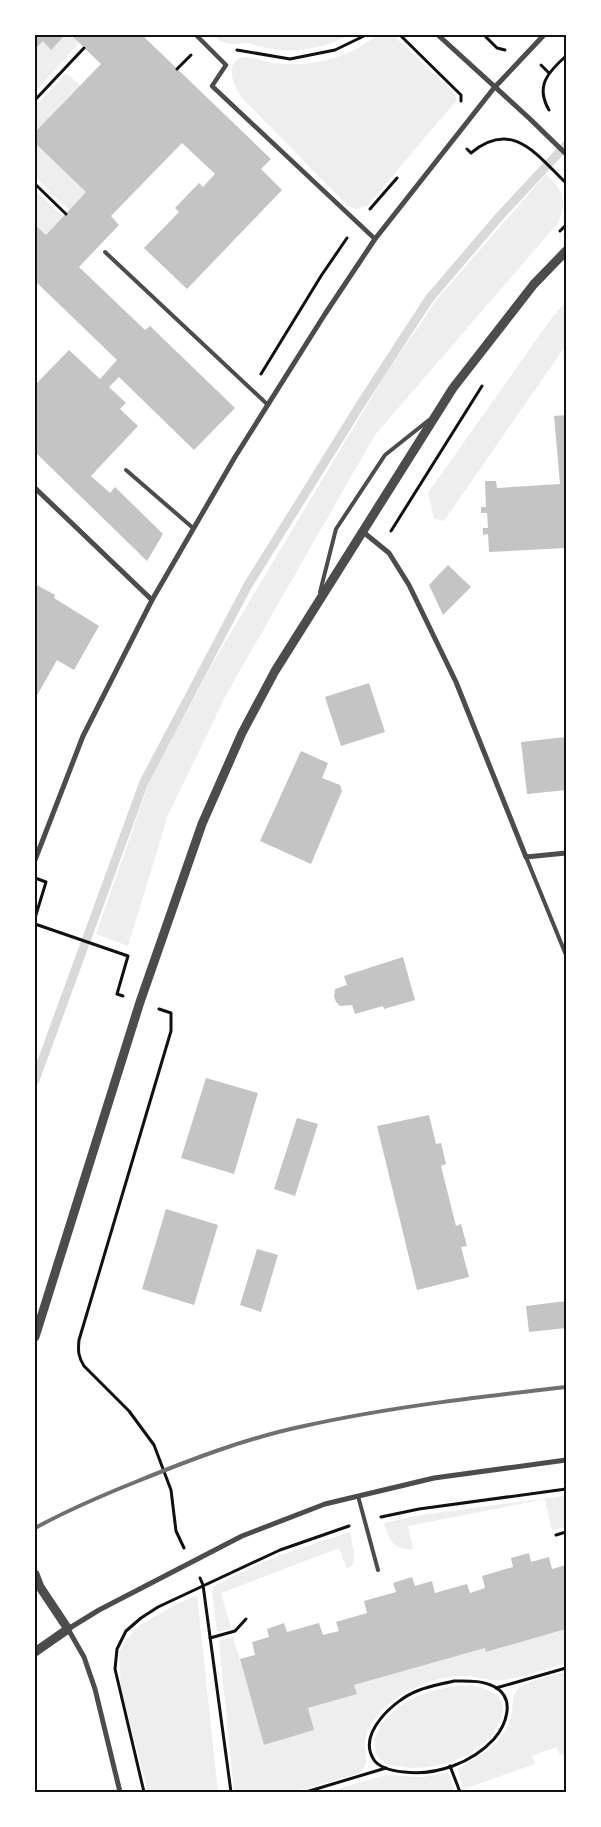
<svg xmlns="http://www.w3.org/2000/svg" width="601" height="1827" viewBox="0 0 601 1827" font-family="'Nunito Sans',sans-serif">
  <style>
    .green { fill: #eee }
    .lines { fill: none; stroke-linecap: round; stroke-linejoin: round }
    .stream { stroke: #d9d9d9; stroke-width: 9 }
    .building { fill: #c4c4c4 }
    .path { stroke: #111; stroke-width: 3 }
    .service { stroke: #4c4c4c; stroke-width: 4 }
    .pedestrian { stroke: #4c4c4c; stroke-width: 4.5 }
    .minor { stroke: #4c4c4c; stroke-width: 5 }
    .tertiary { stroke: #4c4c4c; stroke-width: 9 }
    .rail { stroke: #707070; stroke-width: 4 }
    .neatline { fill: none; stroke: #111; stroke-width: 2 }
  </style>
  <rect width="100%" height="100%" fill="#fff"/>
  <g class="green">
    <path d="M65,35H71L79,43L35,92V49L43,41L51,49Z"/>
    <path d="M210,35H350C323,49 291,54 262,47C257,46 252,44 247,43C243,42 239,44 235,44C226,44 218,40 210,35Z"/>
    <path d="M378,35H393L453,92L456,96V101L367,206L356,209L348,206L242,98C235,88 224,66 240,58C249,54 264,62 274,63C311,68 348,58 378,35Z"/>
    <path d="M66,73L80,85L35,132V107Z"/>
    <path d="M35,143L86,192L69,210L35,176Z"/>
    <path d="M546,174C563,192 568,198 558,223L375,435L227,693L168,815L128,946L96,934L150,780L212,664L385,375L438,298Z"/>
    <path d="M35,190L63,217L46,235L35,225Z"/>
    <path d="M566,302V345L444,521L434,519L428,493L553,316Z"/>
    <path d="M563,1496L566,1498V1527L554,1530L551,1528L545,1499L408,1526L413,1549C393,1551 389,1539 384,1523L421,1515Z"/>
    <path d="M350,1532L354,1552L353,1565L347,1569L339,1548L221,1593L231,1628L217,1632L212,1591L214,1586L254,1566L280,1555Z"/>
    <path d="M197,1595L218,1792H148L121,1688L119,1653L127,1639L140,1625L177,1604Z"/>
    <path d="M566,1629V1663C547,1668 523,1678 503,1680C490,1682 478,1676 465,1676C436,1675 405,1689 384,1708C375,1717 367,1728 365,1741C364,1752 370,1764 360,1773L293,1792H234L219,1641L233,1637L265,1745L314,1730L308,1708L356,1694L354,1685L485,1648L487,1652Z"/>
    <path d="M566,1672V1753L560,1755L557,1747L532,1756L535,1764L464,1789L457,1769C480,1757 503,1744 511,1717C514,1708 510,1696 519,1688C528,1680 553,1676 566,1672Z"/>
    <path d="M470,1685C490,1689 511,1696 500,1721C485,1755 438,1772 403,1767C395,1766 384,1765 379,1758C373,1751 373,1741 377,1733C395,1698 434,1687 470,1685Z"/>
    <path d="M448,1773L455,1792H326L386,1775L422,1777Z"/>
  </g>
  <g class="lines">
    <path class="stream" d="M35,1080L144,782L248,585L362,402L429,299L499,217L566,145"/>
  </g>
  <g class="building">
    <path d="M35,35H65L51,50L43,41L35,49Z"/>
    <path d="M71,35H142L271,159L261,169L282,190L187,289L144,248L179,212L175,208L199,183L203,187L215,174L182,143L111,216L119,225L79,267L145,330L150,326L235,408L194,450L119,377L109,387L126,403L120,409L138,426L91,476L110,493L115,487L163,534L147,561L35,452V385L69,350L100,379L117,360L35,281V225L46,235L86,192L35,143V132L101,64Z"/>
    <path d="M566,415V548L489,552L488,534L483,535V528H488L487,513H481V507H486L485,481H496L497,488L560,484L554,416Z"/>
    <path d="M448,565L471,587L443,615L429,585Z"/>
    <path d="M35,584L55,595L54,598L99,626L74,670L57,660L35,699Z"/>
    <path d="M369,683L385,732L341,746L325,697Z"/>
    <path d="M566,737V790L527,794L521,742Z"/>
    <path d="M301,751L328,763L322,778L340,785L342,791L311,864L260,841Z"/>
    <path d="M403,957L415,1000L384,1009L383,1006L355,1014L352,1005L340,1006L336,1002L334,996L335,989L347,985L344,976Z"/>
    <path d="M206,1078L258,1093L234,1174L181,1158Z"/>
    <path d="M429,1115L436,1144L441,1143L446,1164L441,1166L456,1226L461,1224L467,1246L461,1247L469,1277L417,1290L377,1126Z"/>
    <path d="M297,1118L318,1124L295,1196L274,1189Z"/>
    <path d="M166,1209L218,1225L194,1305L142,1289Z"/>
    <path d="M257,1249L278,1255L261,1312L240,1305Z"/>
    <path d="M566,1301V1328L529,1332L526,1306Z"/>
    <path d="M529,1553L531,1562L549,1557L552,1569L566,1565V1629L486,1652L485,1648L354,1685L357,1694L308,1708L314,1730L264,1745L240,1659L255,1655L252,1642L269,1637L267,1629L284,1623L287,1632L319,1623L323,1635L339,1631L336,1622L367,1613L364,1601L396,1592L393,1583L412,1577L415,1586L432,1581L435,1593L467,1584L470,1593L485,1588L482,1576L513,1567L511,1558Z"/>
  </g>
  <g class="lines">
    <g class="path">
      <path d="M400,35L461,95V101"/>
      <path d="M484,35L497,48L505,50"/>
      <path d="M237,50L290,59L335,50L366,35"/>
      <path d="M541,65L549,73"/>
      <path d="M177,69L191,55"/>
      <path d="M35,100L84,48"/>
      <path d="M549,110C535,86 548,72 566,56"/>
      <path d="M467,149L471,153C512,119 536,154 565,182L566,185"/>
      <path d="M35,184L66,214"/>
      <path d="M370,209L397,178"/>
      <path d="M560,231L566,225"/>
      <path d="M261,374L321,276L347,238"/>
      <path d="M391,531L482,386"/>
      <path d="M35,878L46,882L35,918"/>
      <path d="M35,924L128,956L117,994L123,996"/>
      <path d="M159,1009L171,1013V1031L79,1340C78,1350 78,1357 84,1366L129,1411L154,1445L171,1490L176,1531L184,1548"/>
      <path d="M381,1517L419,1509L566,1489"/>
      <path d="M556,1535L566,1532"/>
      <path d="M200,1578L203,1585L231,1792"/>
      <path d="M210,1638L235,1631L246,1619"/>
      <path d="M454,1681C468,1681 482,1680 495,1687C516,1699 506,1725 494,1739C472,1763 436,1776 404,1772C394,1771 380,1769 374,1760C356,1733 396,1699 417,1691C429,1686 442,1684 454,1681Z"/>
      <path d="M496,1688L566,1668"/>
      <path d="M450,1766L460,1792"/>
      <path d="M144,1792L115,1669L117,1649L126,1631L141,1618L158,1607L280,1550L349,1526"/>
      <path d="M306,1792L386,1768"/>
    </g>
    <g class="service">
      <path d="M105,252L268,405"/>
      <path d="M126,470L193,528"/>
      <path d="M320,592L336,529L385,455L429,420"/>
      <path d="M526,857L566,955"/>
      <path d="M358,1496L378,1570"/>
    </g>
    <path class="pedestrian" d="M196,35L226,65L212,86L375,239"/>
    <g class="minor">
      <path d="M438,35L529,118L566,154"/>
      <path d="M35,488L152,600"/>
      <path d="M362,531L389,553L409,585L456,682L526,857L566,853"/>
      <path d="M35,860L83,736L152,600L235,457L325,314L375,239L494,88L544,35"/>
      <path d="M120,1792L95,1689L84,1657L68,1629L99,1610L242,1536L325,1504L434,1478L566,1460"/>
    </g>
    <g class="tertiary">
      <path d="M35,1337L140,1002L202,824L242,733L275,671L453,388L534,284L566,251"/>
      <path d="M35,1574L40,1587L68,1629L35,1652"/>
    </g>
    <path class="rail" d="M35,1528C68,1510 103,1495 138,1481C192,1459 247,1438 304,1426C390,1407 478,1397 566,1387"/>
  </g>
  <rect width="601" height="1827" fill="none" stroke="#ffffff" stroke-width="72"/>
  <rect x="36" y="36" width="529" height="1755" class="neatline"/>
</svg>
